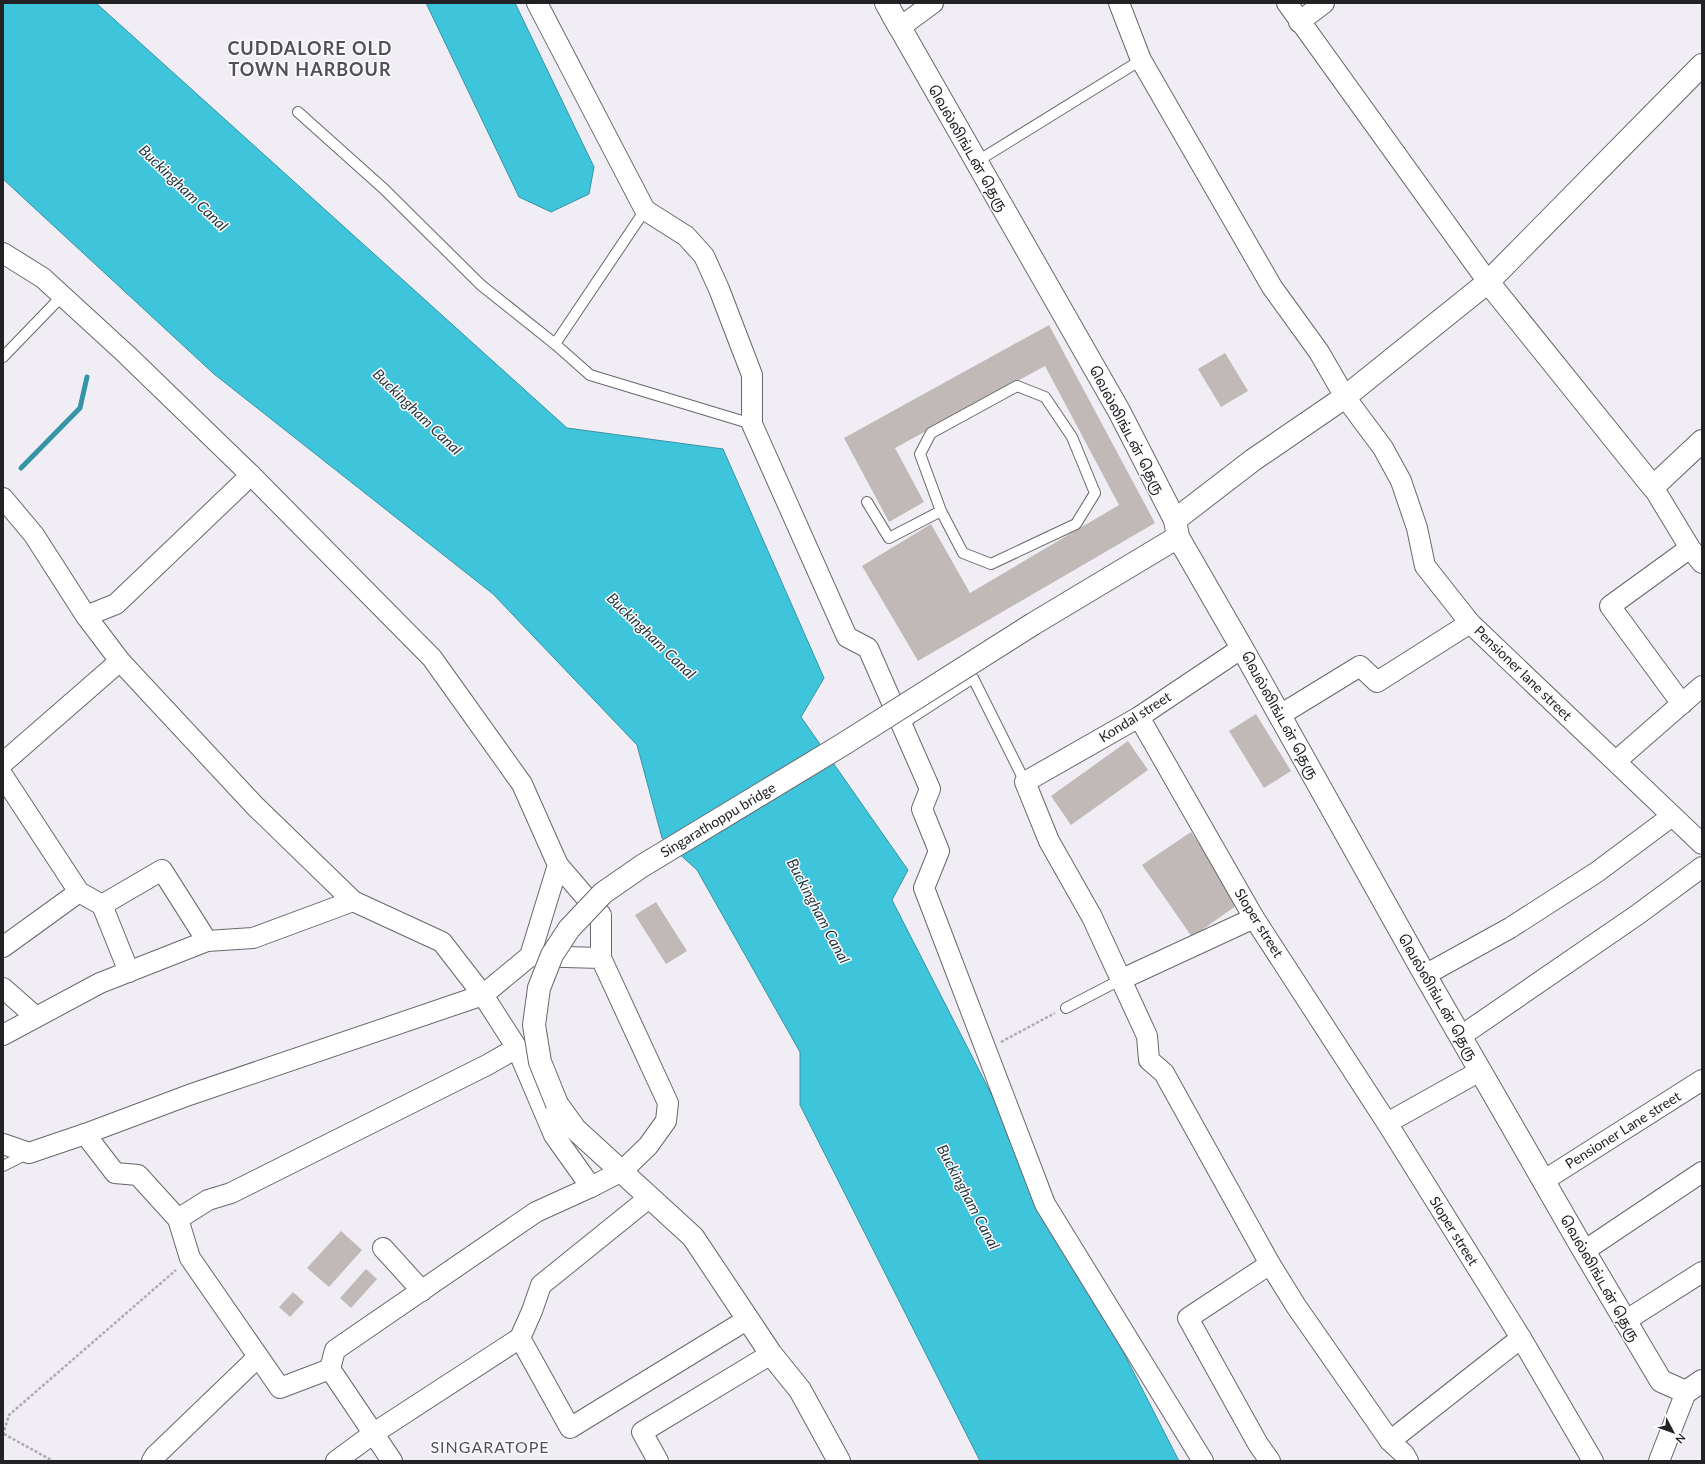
<svg xmlns="http://www.w3.org/2000/svg" width="1705" height="1464" viewBox="0 0 1705 1464" font-family="Lato,'Noto Sans Tamil',sans-serif">
  <style>
    .water { fill: #3ec5dc; stroke: #3694a4 }
    .lines { fill: none; stroke-linecap: round; stroke-linejoin: round }
    .stream { stroke: #3694a4; stroke-width: 5 }
    .building { fill: #c0b9b8 }
    .lane-casing { stroke: #68676b; stroke-width: 12 }
    .street-casing { stroke: #68676b; stroke-width: 22 }
    .secondary-casing { stroke: #68676b; stroke-width: 24 }
    .path { stroke: #adabb0; stroke-width: 2.5; stroke-dasharray: 3 2; stroke-linecap: butt }
    .lane { stroke: #fff; stroke-width: 10 }
    .street { stroke: #fff; stroke-width: 20 }
    .secondary { stroke: #fff; stroke-width: 22 }
    .secondary-bridge-casing { stroke: #68676b; stroke-width: 24; stroke-linecap: butt }
    .secondary-bridge { stroke: #fff; stroke-width: 22 }
    .labels { text-anchor: middle; stroke-width: 3; stroke-linejoin: round; paint-order: stroke }
    .street-label { font-size: 14px; fill: #222123; stroke: #fdfcfe }
    .water-label { font-size: 15px; font-style: italic; fill: #1e3439; stroke: #fdfcfe }
    .quarter-label { font-size: 16px; letter-spacing: 1px; fill: #525055; stroke: #fdfcfe }
    .district-label { font-size: 18px; font-weight: bold; letter-spacing: 1px; fill: #525055; stroke: #fdfcfe }
  </style>
  <rect width="100%" height="100%" fill="#f0eef4"/>
  <g class="water">
    <path d="M3,3H96L567,428L723,449L824,678L801,717L908,870L892,900L1179,1461H980L800,1105V1052L697,870L662,838L637,745L493,594L214,374L3,179Z"/>
    <path d="M426,3H515L594,167L589,194L551,212L519,197Z"/>
  </g>
  <g class="lines">
    <path class="stream" d="M21,468L80,408L87,377"/>
  </g>
  <g class="building">
    <path d="M1049,325L1155,523L918,661L862,566L931,524L970,593L1119,505L1045,366L895,448L924,502L889,522L844,438Z"/>
    <path d="M1225,353L1248,391L1221,407L1198,369Z"/>
    <path d="M1256,714L1291,771L1264,788L1229,731Z"/>
    <path d="M1128,741L1148,770L1071,825L1051,796Z"/>
    <path d="M1191,832L1240,903L1192,937L1142,865Z"/>
    <path d="M656,902L687,951L666,964L635,915Z"/>
    <path d="M341,1231L362,1250L329,1287L307,1268Z"/>
    <path d="M366,1269L377,1279L351,1308L340,1298Z"/>
    <path d="M293,1292L304,1302L290,1317L279,1307Z"/>
  </g>
  <g class="lines">
    <g class="lane-casing">
      <g id="lane">
        <path d="M298,112L384,189L481,285L555,344L590,375L752,424"/>
        <path d="M976,162L1141,60"/>
        <path d="M555,344L645,210"/>
        <path d="M3,357L62,296"/>
        <path d="M867,502L889,538L941,511L920,454L931,433L1017,386L1045,397L1072,437L1095,493L1076,524L991,564L963,553L941,511"/>
        <path d="M902,724L973,678L1025,782"/>
        <path d="M1066,1008L1120,980"/>
        <path d="M3,1166L27,1154"/>
      </g>
    </g>
    <g class="street-casing">
      <g id="street">
        <path d="M537,3L645,210L686,236L704,256L719,289L752,375V424L847,637L868,648L930,789L922,809L939,851L924,888L1045,1204L1203,1461"/>
        <path d="M1119,3L1141,60L1272,287L1319,352L1345,397L1383,448L1401,481L1417,528L1425,566L1470,623"/>
        <path d="M1287,3L1488,282"/>
        <path d="M891,14L899,28L933,3"/>
        <path d="M1299,22L1324,3"/>
        <path d="M3,253L43,278L127,355L251,475L432,658L522,784L558,865L530,956"/>
        <path d="M1653,487L1690,548L1702,563"/>
        <path d="M3,498L34,535L86,616L120,661L255,806L353,901L442,942L483,995L517,1048L554,1135L591,1187L536,1212L335,1350L330,1369"/>
        <path d="M86,616L116,604L251,475"/>
        <path d="M1242,648L1139,717L1025,782L1049,841L1092,917L1147,1036L1149,1060L1164,1073L1270,1264L1296,1306L1390,1441L1404,1454L1408,1461"/>
        <path d="M1682,704L1610,606L1690,548"/>
        <path d="M1280,715L1360,666L1377,682L1470,623L1702,844"/>
        <path d="M1139,717L1254,918L1387,1123L1521,1338L1593,1461"/>
        <path d="M1616,761L1702,686"/>
        <path d="M3,763L120,661"/>
        <path d="M3,776L79,892L102,905L162,870L207,941"/>
        <path d="M558,865L601,915V958"/>
        <path d="M102,905L129,972"/>
        <path d="M3,947L79,892"/>
        <path d="M1425,975L1510,928L1597,872L1672,816"/>
        <path d="M1120,980L1254,918"/>
        <path d="M3,988L36,1017"/>
        <path d="M3,1035L100,983L207,941L253,938L353,901"/>
        <path d="M1461,1036L1637,915L1702,867"/>
        <path d="M1387,1123L1480,1071"/>
        <path d="M85,1134L115,1173L138,1175L178,1219L190,1258L280,1388L330,1369L392,1461"/>
        <path d="M3,1144L29,1153L85,1134L189,1095L483,995L530,956L601,958L668,1103L666,1121L648,1146L622,1171L591,1187"/>
        <path d="M1543,1181L1702,1080"/>
        <path d="M178,1219L208,1200L231,1193L487,1065L517,1048"/>
        <path d="M383,1248L422,1291"/>
        <path d="M1584,1251L1702,1172"/>
        <path d="M1625,1321L1702,1272"/>
        <path d="M520,1338L532,1311L541,1285L650,1197"/>
        <path d="M1390,1441L1521,1338"/>
        <path d="M152,1461L155,1456L258,1357"/>
        <path d="M336,1461L374,1433L520,1338L570,1428L748,1319"/>
        <path d="M658,1461L642,1432L771,1354"/>
        <path d="M1270,1461L1258,1444L1188,1318L1270,1264"/>
        <path d="M1659,1461L1686,1392"/>
      </g>
    </g>
    <g class="secondary-casing">
      <g id="secondary">
        <path d="M886,3L1119,411L1175,520L1178,537L1242,648L1425,975L1584,1251L1661,1381L1686,1392L1702,1381"/>
        <path d="M1488,282L1653,487L1702,441"/>
        <path d="M1175,520L1253,460L1345,397L1488,282L1702,65"/>
        <path d="M1033,624L1178,537"/>
        <path d="M557,1104L575,1129L693,1237L771,1354L800,1390L839,1461"/>
      </g>
    </g>
    <g class="path">
      <path d="M1001,1042L1055,1013"/>
      <path d="M4,1434L53,1461"/>
      <path d="M3,1435L9,1415L176,1270"/>
    </g>
    <use href="#lane" class="lane"/>
    <use href="#street" class="street"/>
    <use href="#secondary" class="secondary"/>
    <g class="secondary-bridge-casing">
      <path id="secondary-bridge" d="M557,1104L540,1062L534,1025L539,988L552,955L569,929L603,893L642,866L842,745L1033,624"/>
    </g>
    <use href="#secondary-bridge" class="secondary-bridge"/>
  </g>
  <g class="labels">
    <g class="street-label">
      <text transform="translate(968 148) rotate(60)" y="5">வெல்லிங்டன் தெரு</text>
      <text transform="translate(1127 430) rotate(62)" y="5">வெல்லிங்டன் தெரு</text>
      <text transform="translate(1523 673) rotate(44)" y="5">Pensioner lane street</text>
      <text transform="translate(1280 715) rotate(61)" y="5">வெல்லிங்டன் தெரு</text>
      <text transform="translate(1135 717) rotate(-32)" y="5">Kondal street</text>
      <text transform="translate(718 820) rotate(-31)" y="5">Singarathoppu bridge</text>
      <text transform="translate(1259 923) rotate(58)" y="5">Sloper street</text>
      <text transform="translate(1438 997) rotate(60)" y="5">வெல்லிங்டன் தெரு</text>
      <text transform="translate(1623 1130) rotate(-32)" y="5">Pensioner Lane street</text>
      <text transform="translate(1454 1231) rotate(58)" y="5">Sloper street</text>
      <text transform="translate(1600 1278) rotate(60)" y="5">வெல்லிங்டன் தெரு</text>
    </g>
    <g class="water-label">
      <text transform="translate(183 188) rotate(44)" y="5">Buckingham Canal</text>
      <text transform="translate(417 412) rotate(44)" y="5">Buckingham Canal</text>
      <text transform="translate(651 636) rotate(44)" y="5">Buckingham Canal</text>
      <text transform="translate(818 911) rotate(62)" y="5">Buckingham Canal</text>
      <text transform="translate(968 1197) rotate(62)" y="5">Buckingham Canal</text>
    </g>
    <g class="quarter-label">
      <text x="490" y="1453">SINGARATOPE</text>
    </g>
    <g class="district-label">
      <text x="310" y="55">CUDDALORE OLD<tspan x="310" dy="21">TOWN HARBOUR</tspan></text>
    </g>
  </g>
  <rect width="1705" height="1464" fill="none" stroke="#222123" stroke-width="8"/>
  <g transform="translate(1673 1432) rotate(131)" stroke="#fdfcfe" stroke-width="3" paint-order="stroke">
  <path d="M0-3L7 15L0 10L-7 15Z" fill="#222123"/>
  <text y="-6" font-size="11" font-weight="bold" text-anchor="middle" fill="#222123">N</text>
  </g>
</svg>
